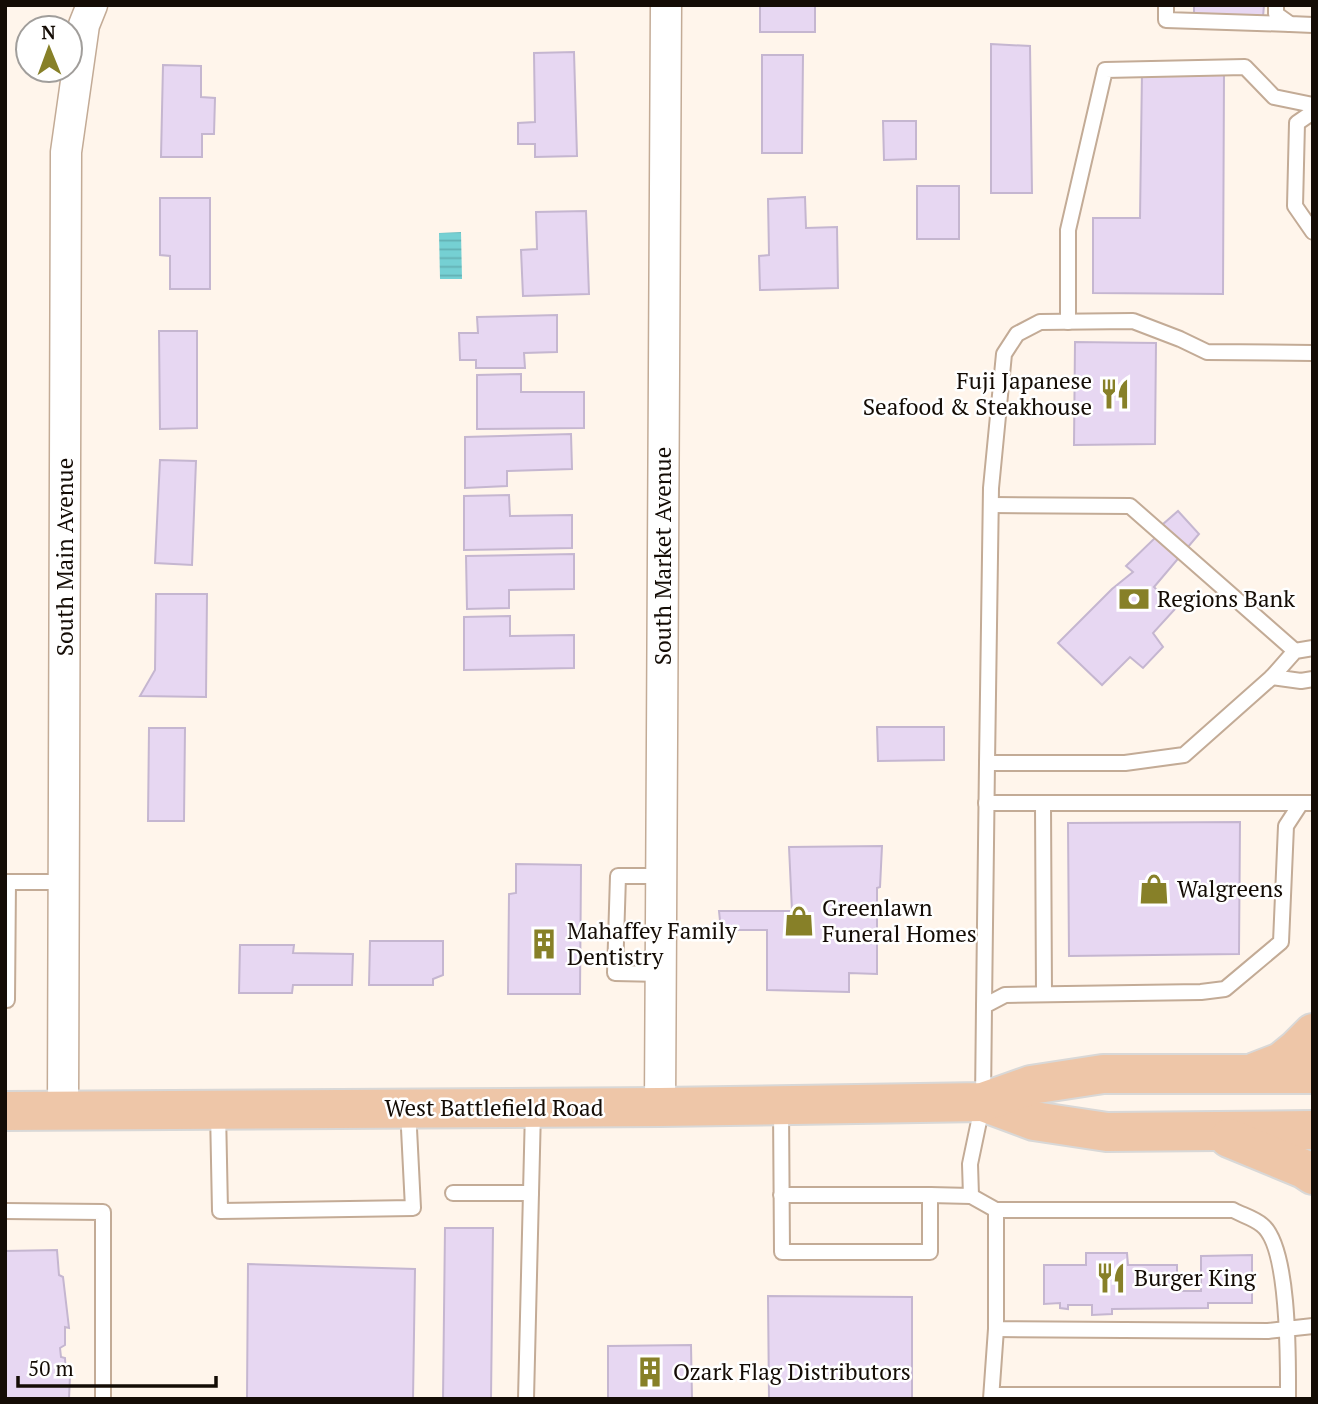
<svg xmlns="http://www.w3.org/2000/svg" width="1318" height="1404" viewBox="0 0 1318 1404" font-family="'PT Serif',serif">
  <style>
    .water { fill: url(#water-rules) }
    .building { fill: #e7d7f2; stroke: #c5b6d0; stroke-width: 2 }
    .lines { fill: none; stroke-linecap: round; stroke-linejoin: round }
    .service-casing { stroke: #c3ab96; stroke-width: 18 }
    .minor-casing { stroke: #c3ab96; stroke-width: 33 }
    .primary-casing { stroke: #d9d8d7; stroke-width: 42 }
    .service { stroke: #fff; stroke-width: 14 }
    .minor { stroke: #fff; stroke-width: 30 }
    .primary { stroke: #eec6a8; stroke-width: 38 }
    .labels { text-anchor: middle; stroke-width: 5; stroke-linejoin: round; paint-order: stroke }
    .poi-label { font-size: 23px; fill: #140c05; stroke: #fff; text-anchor: start }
    .street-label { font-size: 23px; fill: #140c05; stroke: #fff }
  </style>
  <defs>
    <pattern id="water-rules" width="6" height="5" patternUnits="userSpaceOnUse" patternTransform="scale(1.75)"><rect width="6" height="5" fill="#75d0d3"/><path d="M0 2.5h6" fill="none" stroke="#64b1b4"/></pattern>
  </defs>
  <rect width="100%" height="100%" fill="#fff5eb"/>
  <path class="water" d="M461,232L462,279H440L439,233Z"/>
  <g class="building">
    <rect x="760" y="5" width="55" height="27"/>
    <path d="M1194,5H1264L1263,17H1194Z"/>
    <path d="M991,44L1030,46L1032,193H991Z"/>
    <path d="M574,52L577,156L535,157V144H518V123L535,122L534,53Z"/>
    <path d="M762,55H803L802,153H762Z"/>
    <path d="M163,65L201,66V97L215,98L214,134H202V157H161Z"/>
    <path d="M1142,72L1224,73L1223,294L1093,293V218H1140Z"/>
    <path d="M883,121H916V159L884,160Z"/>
    <rect x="917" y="186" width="42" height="53"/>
    <path d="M805,197L806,228L837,227L838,288L760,290L759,256L769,255L768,199Z"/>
    <path d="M160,198H210V289H170V256L160,255Z"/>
    <path d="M586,211L589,294L523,296L521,250L537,249L536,212Z"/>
    <path d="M557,315V352L524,353L525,368H476V360H460L459,333H478L477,317Z"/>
    <path d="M159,331H197V428L160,429Z"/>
    <path d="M1075,342L1156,343L1155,444L1074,445Z"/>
    <path d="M521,374V392H584V428L477,429V375Z"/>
    <path d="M571,434L572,469L507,471V486L465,488V437Z"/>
    <path d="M160,460L196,461L192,565L155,563Z"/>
    <path d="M509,495L510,516L572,515V548L464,550V496Z"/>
    <path d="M1178,511L1199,534L1154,587L1175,609L1153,633L1163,647L1143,668L1130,657L1102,685L1058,643L1112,589L1133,572L1126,566L1155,538L1154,532Z"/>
    <path d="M574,554V589L509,590V608L467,609L466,556Z"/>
    <path d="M156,594H207L206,697L140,696L155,670Z"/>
    <path d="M510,616V636L574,635V668L464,670V617Z"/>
    <path d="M877,727H944V760L878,761Z"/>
    <path d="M149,728H185L184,821H148Z"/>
    <path d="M1240,822L1239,954L1069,956L1068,823Z"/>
    <path d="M882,846L880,887L877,888V974L849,973V992L767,990V930H721L719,911H792L789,847Z"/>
    <path d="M516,864L581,865L580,994H508L509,894L516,893Z"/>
    <path d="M370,941H443V975L433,979V985H369Z"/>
    <path d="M240,945H294L293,953L353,954L352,985H293L292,993H239Z"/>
    <path d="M445,1228H493L491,1399H443Z"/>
    <path d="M57,1250L59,1275L63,1277L69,1328L65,1327V1345L60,1348L61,1357L65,1358L66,1375L70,1376L69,1399H5V1251Z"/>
    <path d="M1086,1253H1127L1128,1265H1177V1291H1201V1256L1252,1255V1303H1208V1308L1112,1309V1314L1092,1315V1305H1068V1309L1060,1308V1303L1044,1304V1265H1086Z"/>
    <path d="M248,1264L415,1269L413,1399H247Z"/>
    <path d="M768,1296L912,1297V1399H769Z"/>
    <path d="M691,1345L692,1399H608V1346Z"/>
  </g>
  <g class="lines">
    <g class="service-casing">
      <g id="service">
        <path d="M1166,5V20L1290,24"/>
        <path d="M1276,5V14L1290,24L1313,25"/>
        <path d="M1313,112L1297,123L1295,206L1313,232"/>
        <path d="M1068,322V230L1105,70L1245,67L1274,97L1313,105"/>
        <path d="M991,505L1130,506L1295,651"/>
        <path d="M1313,648L1295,651L1272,677L1301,681L1313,679"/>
        <path d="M987,763L991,488L1004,354L1017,334L1040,322L1133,321L1180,339L1207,352L1313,353"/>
        <path d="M986,803H1301"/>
        <path d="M1043,804L1044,994"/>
        <path d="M5,882H64"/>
        <path d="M661,974L615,973L618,876H661"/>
        <path d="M5,1000H7L8,882"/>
        <path d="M984,1006L987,763H1125L1184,755L1272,677"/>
        <path d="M218,1111L220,1211L413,1208L408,1109"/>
        <path d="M453,1193H531"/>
        <path d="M781,1195H930V1252H782L781,1107"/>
        <path d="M930,1195L971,1196L970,1164L983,1102L984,1006L1005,995L1201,992L1225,989L1281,942L1286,826L1301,803H1313"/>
        <path d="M971,1196L996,1210"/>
        <path d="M5,1211L103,1212V1399"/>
        <path d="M992,1395H1288"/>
        <path d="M526,1399L533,1110"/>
        <path d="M991,1399L996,1329"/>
        <path d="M1288,1399C1288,1363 1290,1247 1262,1225C1254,1218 1242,1215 1233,1210H996V1329L1268,1331L1313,1326"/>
      </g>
    </g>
    <g class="minor-casing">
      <g id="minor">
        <path d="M660,1107L666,5"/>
        <path d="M63,1111L66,152L84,25L92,5"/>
      </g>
    </g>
    <g class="primary-casing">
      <g id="primary">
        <path d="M1255,1072L1281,1062L1297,1049L1313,1033"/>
        <path d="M983,1102L1034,1121L1107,1132L1313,1130"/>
        <path d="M5,1111L660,1107L983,1102L1031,1085L1103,1074H1313"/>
        <path d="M1229,1138L1304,1169L1313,1175"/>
      </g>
    </g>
    <use href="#service" class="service"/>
    <use href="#minor" class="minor"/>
    <use href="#primary" class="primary"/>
  </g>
  <defs>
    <g id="restaurant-bare" transform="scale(2.415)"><path d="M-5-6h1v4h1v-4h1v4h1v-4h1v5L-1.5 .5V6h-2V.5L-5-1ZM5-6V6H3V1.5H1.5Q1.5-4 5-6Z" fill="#878028" stroke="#fff" stroke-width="2.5" paint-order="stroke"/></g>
    <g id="bank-bare" transform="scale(2.415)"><path d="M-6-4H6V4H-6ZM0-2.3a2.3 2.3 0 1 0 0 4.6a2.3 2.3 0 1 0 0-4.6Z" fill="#878028" stroke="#fff" stroke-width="2.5" paint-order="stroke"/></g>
    <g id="shop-bare" transform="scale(2.415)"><path d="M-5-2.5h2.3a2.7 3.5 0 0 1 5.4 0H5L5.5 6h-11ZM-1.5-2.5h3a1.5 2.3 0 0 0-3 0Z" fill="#878028" stroke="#fff" stroke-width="2.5" paint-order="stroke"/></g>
    <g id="building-bare" transform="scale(2.415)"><path d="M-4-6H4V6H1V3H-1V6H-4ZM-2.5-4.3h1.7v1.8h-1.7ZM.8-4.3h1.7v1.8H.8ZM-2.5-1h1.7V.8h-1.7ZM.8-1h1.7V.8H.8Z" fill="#878028" stroke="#fff" stroke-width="2.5" paint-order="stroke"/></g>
  </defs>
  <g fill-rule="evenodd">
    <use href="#restaurant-bare" x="1115" y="394"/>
    <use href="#bank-bare" x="1134" y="599"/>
    <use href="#shop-bare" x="1154" y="889"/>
    <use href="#shop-bare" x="799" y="921"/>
    <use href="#building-bare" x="544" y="944"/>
    <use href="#restaurant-bare" x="1111" y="1278"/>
    <use href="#building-bare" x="650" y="1372"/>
  </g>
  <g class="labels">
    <g class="poi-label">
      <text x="1092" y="389" text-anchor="end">Fuji Japanese<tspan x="1092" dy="26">Seafood &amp; Steakhouse</tspan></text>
      <text x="1157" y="607">Regions Bank</text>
      <text x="1177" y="897">Walgreens</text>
      <text x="822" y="916">Greenlawn<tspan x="822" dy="26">Funeral Homes</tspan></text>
      <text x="567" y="939">Mahaffey Family<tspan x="567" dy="26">Dentistry</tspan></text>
      <text x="1134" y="1286">Burger King</text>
      <text x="673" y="1380">Ozark Flag Distributors</text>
    </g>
    <g class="street-label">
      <text transform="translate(663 556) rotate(-90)" y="8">South Market Avenue</text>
      <text transform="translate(65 557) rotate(-90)" y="8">South Main Avenue</text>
      <text x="494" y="1116">West Battlefield Road</text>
    </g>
  </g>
  <rect width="1318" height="1404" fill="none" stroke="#140c05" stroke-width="14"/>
  <g transform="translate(49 49) rotate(359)"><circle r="33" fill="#ffffff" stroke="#a19e9b" stroke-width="2"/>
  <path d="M0-5L12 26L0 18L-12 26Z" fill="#878028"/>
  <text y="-10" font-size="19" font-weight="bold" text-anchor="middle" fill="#140c05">N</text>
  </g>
  <path d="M18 1376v10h198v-10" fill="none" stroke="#140c05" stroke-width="3.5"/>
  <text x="28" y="1376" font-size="21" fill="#140c05" stroke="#ffffff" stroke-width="5" paint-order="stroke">50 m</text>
</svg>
